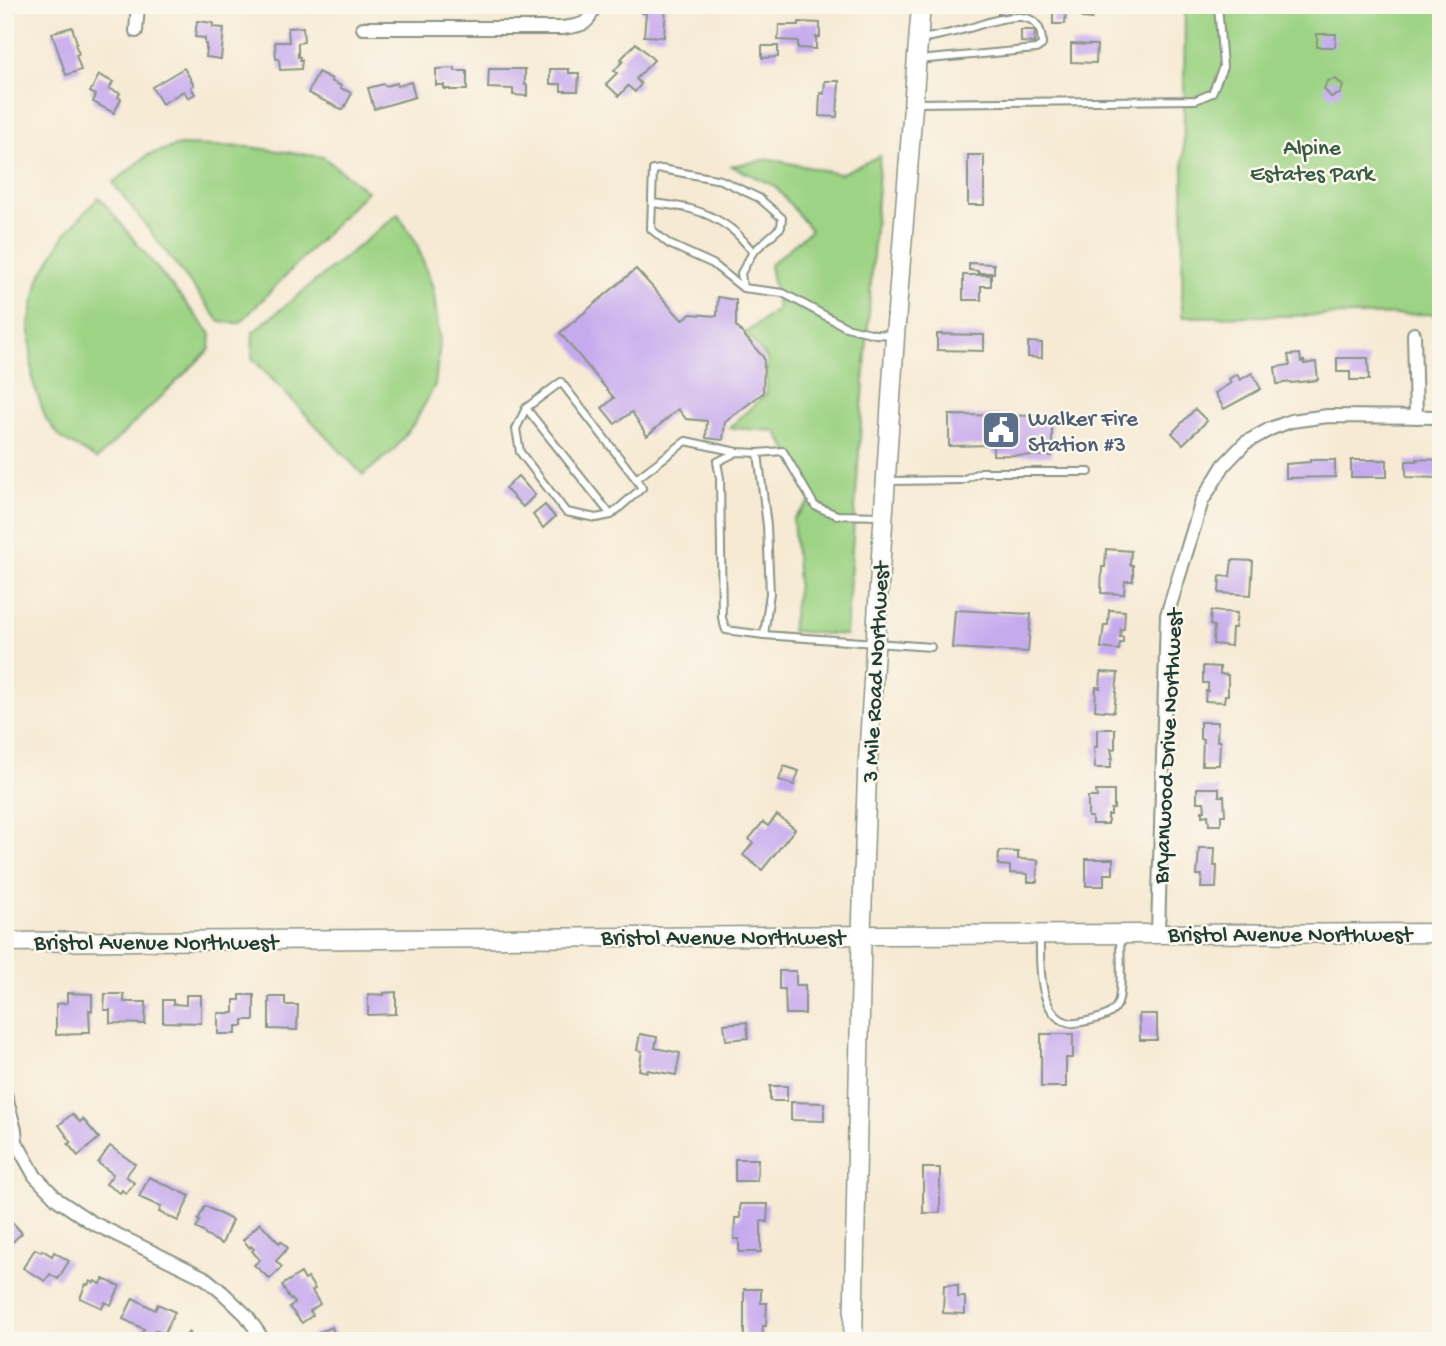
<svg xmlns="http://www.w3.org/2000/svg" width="1446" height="1346" viewBox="0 0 1446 1346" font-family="'Gochi Hand',sans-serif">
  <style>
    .green { fill: #9dd384; stroke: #5e885c; stroke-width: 2 }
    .building { fill: #c6aaee }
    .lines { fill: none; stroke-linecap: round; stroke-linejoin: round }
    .lane-casing { stroke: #8a9484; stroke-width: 10 }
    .street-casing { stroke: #8a9484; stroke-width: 16 }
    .secondary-casing { stroke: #8a9484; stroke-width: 21 }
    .lane { stroke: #fff; stroke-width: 6 }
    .street { stroke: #fff; stroke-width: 12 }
    .secondary { stroke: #fff; stroke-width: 18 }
    .labels { text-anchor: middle; stroke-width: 5; stroke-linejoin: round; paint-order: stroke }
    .park-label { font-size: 23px; fill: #385b44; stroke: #fbf7ec }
    .service-label { font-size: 23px; fill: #4e5e75; stroke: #fbf7ec; text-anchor: start }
    .street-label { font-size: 23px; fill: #1f3d34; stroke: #fbf7ec }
  </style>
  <rect width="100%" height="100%" fill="#fbf7ec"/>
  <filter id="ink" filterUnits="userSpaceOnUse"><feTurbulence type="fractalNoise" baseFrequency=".0143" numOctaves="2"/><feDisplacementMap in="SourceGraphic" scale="14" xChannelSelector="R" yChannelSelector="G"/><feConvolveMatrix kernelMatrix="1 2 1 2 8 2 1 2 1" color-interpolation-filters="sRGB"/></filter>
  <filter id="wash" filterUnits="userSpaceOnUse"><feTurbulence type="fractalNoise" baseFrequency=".00686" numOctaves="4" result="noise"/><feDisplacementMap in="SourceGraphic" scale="28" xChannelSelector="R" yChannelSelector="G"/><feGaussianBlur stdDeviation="1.57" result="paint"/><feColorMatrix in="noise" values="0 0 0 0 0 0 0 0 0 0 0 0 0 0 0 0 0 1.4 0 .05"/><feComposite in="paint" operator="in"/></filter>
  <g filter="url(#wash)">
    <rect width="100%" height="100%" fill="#f6ead4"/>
    <g class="green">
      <path d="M1185,5H1441V314L1182,317Z"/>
      <path d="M179,145L250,147L323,157L367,191L240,323L220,322L113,183L148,155Z"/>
      <path d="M880,156L846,635L791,631L798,584L793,519L815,497L776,431L729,428L767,393V358L746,333L778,309L770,265L811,230L775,186L731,166L770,159L840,174Z"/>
      <path d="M99,197L211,334L210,349L97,459L62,439L46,419L33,382L29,323L39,279L65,234Z"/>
      <path d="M398,214L416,242L433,288L440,343L435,385L415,422L394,450L363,475L252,358L253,332Z"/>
    </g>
    <g id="blocks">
      <g class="building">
        <path d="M642,5L666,6L664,37L644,36L646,13H642Z"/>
        <path d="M998,5H1028V8H1008V14H998Z"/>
        <path d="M1083,5H1092V19L1082,18Z"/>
        <path d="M1053,11L1066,12L1065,24H1053Z"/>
        <path d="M197,21L213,23V27L224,28L221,59L206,57L207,49H206V44H205V38L195,37Z"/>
        <path d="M799,22L820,23V37H816V49L798,48V41L778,40L779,25H799Z"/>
        <path d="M72,27L77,43L75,44L79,54L76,55L81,70L66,75L52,33Z"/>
        <path d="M303,27L304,42L298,43V57H300V60H302L301,69L280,70L279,59H276L275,42H289L288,28Z"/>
        <path d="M1021,30H1035L1034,43L1021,42Z"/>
        <path d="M1317,34H1336L1335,47H1317Z"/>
        <path d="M636,43L654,60L636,79L641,84L635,92L628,86L619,96L606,84L617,73L614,71L623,61L621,59Z"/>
        <path d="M1071,44L1097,45L1096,63L1071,62Z"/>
        <path d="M762,46H778V57L762,58Z"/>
        <path d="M184,68L194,85L191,87L195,94L188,98L184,91L162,104L152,87Z"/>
        <path d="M455,68V71H467V90H450V89H444V85H436V69Z"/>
        <path d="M489,69H525V85H527V96L513,95V89L488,88Z"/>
        <path d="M550,69H569V73H579L578,91H561V84H550Z"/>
        <path d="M318,72L332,79L331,81L341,86L340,88L352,93L343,110L308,93Z"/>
        <path d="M99,75L113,82L109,89L120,93L118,97L121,99L114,113L93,102L96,95L90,92Z"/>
        <path d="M1336,79L1343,86L1340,94L1331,97L1324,89L1327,81Z"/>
        <path d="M825,81H839L837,117L819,116L820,93L824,94Z"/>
        <path d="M411,82L415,97L374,109L368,88L384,84L385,86L397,83V86Z"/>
        <rect x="968" y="155" width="16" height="50"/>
        <path d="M969,263L994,264V273H978V271L969,270Z"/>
        <path d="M636,269L682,320L691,314L717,316L718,297L736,300V326L764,358L763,393L725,422L723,440L706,438L707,421L686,419L678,409L647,436L632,412L615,424L602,408L614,398L560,333Z"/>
        <path d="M963,275H991V286H981V300H963Z"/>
        <path d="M937,334L984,335V351L937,350Z"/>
        <path d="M1028,342L1042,343V358L1028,357Z"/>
        <path d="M1300,354L1301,362L1304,361V364L1316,362L1318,380L1291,383L1290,382L1277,384L1275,367L1290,365L1288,355Z"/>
        <path d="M1337,358H1368L1369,380H1350V372H1337Z"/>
        <path d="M1252,373L1261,389L1224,409L1215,393L1231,383L1229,379L1237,374L1240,380Z"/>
        <path d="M1195,409L1207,421L1183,444L1172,433Z"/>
        <path d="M949,415L1052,416V456L993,455V445L949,446Z"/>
        <path d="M1417,459L1441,460V478L1406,477V461H1417Z"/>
        <path d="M1310,460H1335V477L1286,478V464L1310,462Z"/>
        <rect x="1351" y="460" width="36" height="17"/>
        <path d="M518,476L535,495L523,507L505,488Z"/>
        <path d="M545,505L555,517L543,528L533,515Z"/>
        <path d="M1106,549L1131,551L1130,565H1133V581H1125L1124,594L1101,593L1102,567H1105Z"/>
        <path d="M1232,560L1253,561L1251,595L1219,593L1220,576L1230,577Z"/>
        <path d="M955,610L1031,614L1028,652L952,648Z"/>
        <path d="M1109,610L1125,611L1124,629H1121L1120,637H1123V643H1120L1119,650L1101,648L1104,625H1108Z"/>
        <path d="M1211,611L1237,613L1235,628H1232L1231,646L1213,644L1214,626L1210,625Z"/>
        <path d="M1203,666L1220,667V674L1228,675V695H1225L1224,702L1205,701L1206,691H1208V683H1203Z"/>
        <path d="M1101,672L1118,673L1114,712L1095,710L1096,687L1100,688Z"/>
        <path d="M1200,722H1218L1217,741H1220L1219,765H1202L1203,739H1200Z"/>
        <path d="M1097,729H1115V749H1111L1113,759H1111V768H1095L1094,747H1097Z"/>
        <path d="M784,766L799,771L794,785L779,780Z"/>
        <path d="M1197,788H1219V796H1224L1225,815H1221V825H1209L1208,815L1202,816V811H1205L1204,802H1197Z"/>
        <path d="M1096,791H1114V809H1111V815H1108V824H1092V817H1088V797H1097Z"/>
        <path d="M777,815L795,829L762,870L743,855L753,843L749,839L763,822L768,826Z"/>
        <path d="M1199,848H1215L1214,866H1217L1216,888H1201L1202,875H1197Z"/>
        <path d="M999,851L1018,852V859L1038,860L1037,882H1028V874L1010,873V866L998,865Z"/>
        <path d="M1086,859H1113V874H1104V886H1086Z"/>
        <path d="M779,971H796V985H805V1014H786L785,989H779Z"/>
        <path d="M396,992V1014L368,1015V994L384,995V993Z"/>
        <path d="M67,993L92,994V1011L89,1010L90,1032H82V1034L56,1035V1004L67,1003Z"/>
        <path d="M105,994H124V1002H146L145,1024L110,1023V1010H104Z"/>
        <path d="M186,995H201V1023L163,1022V1000H173V1004L186,1005Z"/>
        <path d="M240,995H254V1020H243V1026H236V1034H218V1013H234V1000H240Z"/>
        <path d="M269,997H285V1005H298L297,1030L269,1029Z"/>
        <path d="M1139,1014H1157V1040H1140Z"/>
        <path d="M747,1022L748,1038L726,1040L724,1024Z"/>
        <path d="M640,1034L657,1037L655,1048L680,1053L676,1075L647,1070V1072L639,1070L642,1051L637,1050Z"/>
        <path d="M1041,1034H1073V1058H1066V1087H1041Z"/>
        <rect x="770" y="1086" width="17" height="15"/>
        <path d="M791,1102L824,1103V1121L791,1120Z"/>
        <path d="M72,1114L80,1122L83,1119L99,1138L78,1156L68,1144L71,1142L59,1125Z"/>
        <path d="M110,1146L135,1164L126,1176L134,1183L126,1194L122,1190L120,1193L106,1184L113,1174L98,1163Z"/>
        <path d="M735,1159H758L757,1181H735Z"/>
        <rect x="923" y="1168" width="17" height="45"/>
        <path d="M149,1177L190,1196L178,1221L159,1212L161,1207L139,1197Z"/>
        <path d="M740,1204H768L767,1222L761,1221V1252H739V1239H734L735,1218H740Z"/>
        <path d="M205,1206L232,1220L222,1244L205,1235V1233L196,1228L200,1221L198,1220Z"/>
        <path d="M12,1222L22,1233L5,1249V1229Z"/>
        <path d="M260,1223L279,1243L281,1241L288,1248L276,1261L282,1267L270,1279L254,1265L260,1260L252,1251L254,1249L251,1246L250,1248L243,1240Z"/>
        <path d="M35,1249L41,1252L42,1250L52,1256L54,1252L69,1261L58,1279L50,1274L45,1281L23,1268Z"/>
        <path d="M301,1273L305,1280L308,1278L315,1289L312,1291L320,1304L310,1311L313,1315L302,1323L289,1307L295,1303L292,1299L290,1300L282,1285Z"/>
        <path d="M103,1279L120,1286L111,1305L105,1302L102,1308L80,1298L86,1284L88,1285L90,1281L94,1283L95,1281L101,1284Z"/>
        <path d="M944,1285H958V1297H965V1314L943,1313Z"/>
        <path d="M744,1289H761V1303H767L766,1326H763L762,1341H744Z"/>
        <path d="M133,1298L155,1310L158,1304L175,1312L164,1334L155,1330L152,1338L142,1333L144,1329L123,1319Z"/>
        <path d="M332,1327L337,1341H314L312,1335Z"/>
        <path d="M189,1332L194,1338L197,1337L200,1341H180Z"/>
      </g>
    </g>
  </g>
  <g filter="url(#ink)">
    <use href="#blocks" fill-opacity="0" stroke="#8a9484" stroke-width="2"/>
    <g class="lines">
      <g class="lane-casing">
        <g id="lane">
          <path d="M918,60L1036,49L1042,45C1043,0 994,21 969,28C953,33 937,36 921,39"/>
          <path d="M914,103L1196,100L1212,93L1223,67L1218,5"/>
          <path d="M652,203C682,206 704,209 730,228C739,234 746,244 753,252"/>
          <path d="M743,288L741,273L753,252L781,227L782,218L759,198L721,180L662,169L653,170L651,229L669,244L713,264L743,288L783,293L846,327L875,334L893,335"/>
          <path d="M526,408L516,429L520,452L566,512L596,518L611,515"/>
          <path d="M758,453L737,452L717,462L720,478L722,618L726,630L764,635L931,647"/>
          <path d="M636,479L561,382L526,408L611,515L642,488L636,479L686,441L737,452"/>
          <path d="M888,481L962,480L981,472H1089"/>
          <path d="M764,635L770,593L767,526L758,453L783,451L815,506L837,515L882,516"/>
          <path d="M1040,936C1040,961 1037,1016 1070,1023C1076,1024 1086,1021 1092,1020C1103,1017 1113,1015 1118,1003C1123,987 1120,955 1120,937"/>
        </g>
      </g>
      <g class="street-casing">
        <g id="street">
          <path d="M363,28H562C582,25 589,26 594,5"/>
          <path d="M136,31L138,5"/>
          <path d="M1414,334L1416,417"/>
          <path d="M1158,933L1167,615L1202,501L1224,465L1245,443L1270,429L1291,421L1328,416L1441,417"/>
          <path d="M5,1094L15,1130L16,1142L35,1176L58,1200L91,1222L205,1278L223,1293L246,1315L264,1341"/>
        </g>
      </g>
      <g class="secondary-casing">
        <g id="secondary">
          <path d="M5,942L886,935L1441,933"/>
          <path d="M853,1341L862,918L867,775L895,336L921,5"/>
        </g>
      </g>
      <use href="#lane" class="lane"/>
      <use href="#street" class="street"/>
      <use href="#secondary" class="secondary"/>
    </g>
  </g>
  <defs>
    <g id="civic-square" transform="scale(2.0125)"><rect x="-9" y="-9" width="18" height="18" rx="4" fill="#5c6f8a" stroke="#fbf7ec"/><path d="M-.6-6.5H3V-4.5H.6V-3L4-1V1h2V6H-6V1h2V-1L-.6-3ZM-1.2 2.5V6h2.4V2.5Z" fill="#fff"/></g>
  </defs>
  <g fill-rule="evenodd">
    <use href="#civic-square" x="1001" y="430"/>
  </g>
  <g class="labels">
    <g class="park-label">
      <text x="1312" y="154">Alpine<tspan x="1312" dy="26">Estates Park</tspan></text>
    </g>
    <g class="service-label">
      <text x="1028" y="425">Walker Fire<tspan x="1028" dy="26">Station #3</tspan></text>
    </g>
    <g class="street-label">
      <text transform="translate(874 672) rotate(-87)" y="8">3 Mile Road Northwest</text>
      <text transform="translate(1166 746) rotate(-87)" y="8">Bryanwood Drive Northwest</text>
      <text x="1290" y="941">Bristol Avenue Northwest</text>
      <text x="723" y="944">Bristol Avenue Northwest</text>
      <text x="156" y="949">Bristol Avenue Northwest</text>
    </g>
  </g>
  <rect width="1446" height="1346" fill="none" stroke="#fbf7ec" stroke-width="28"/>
</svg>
